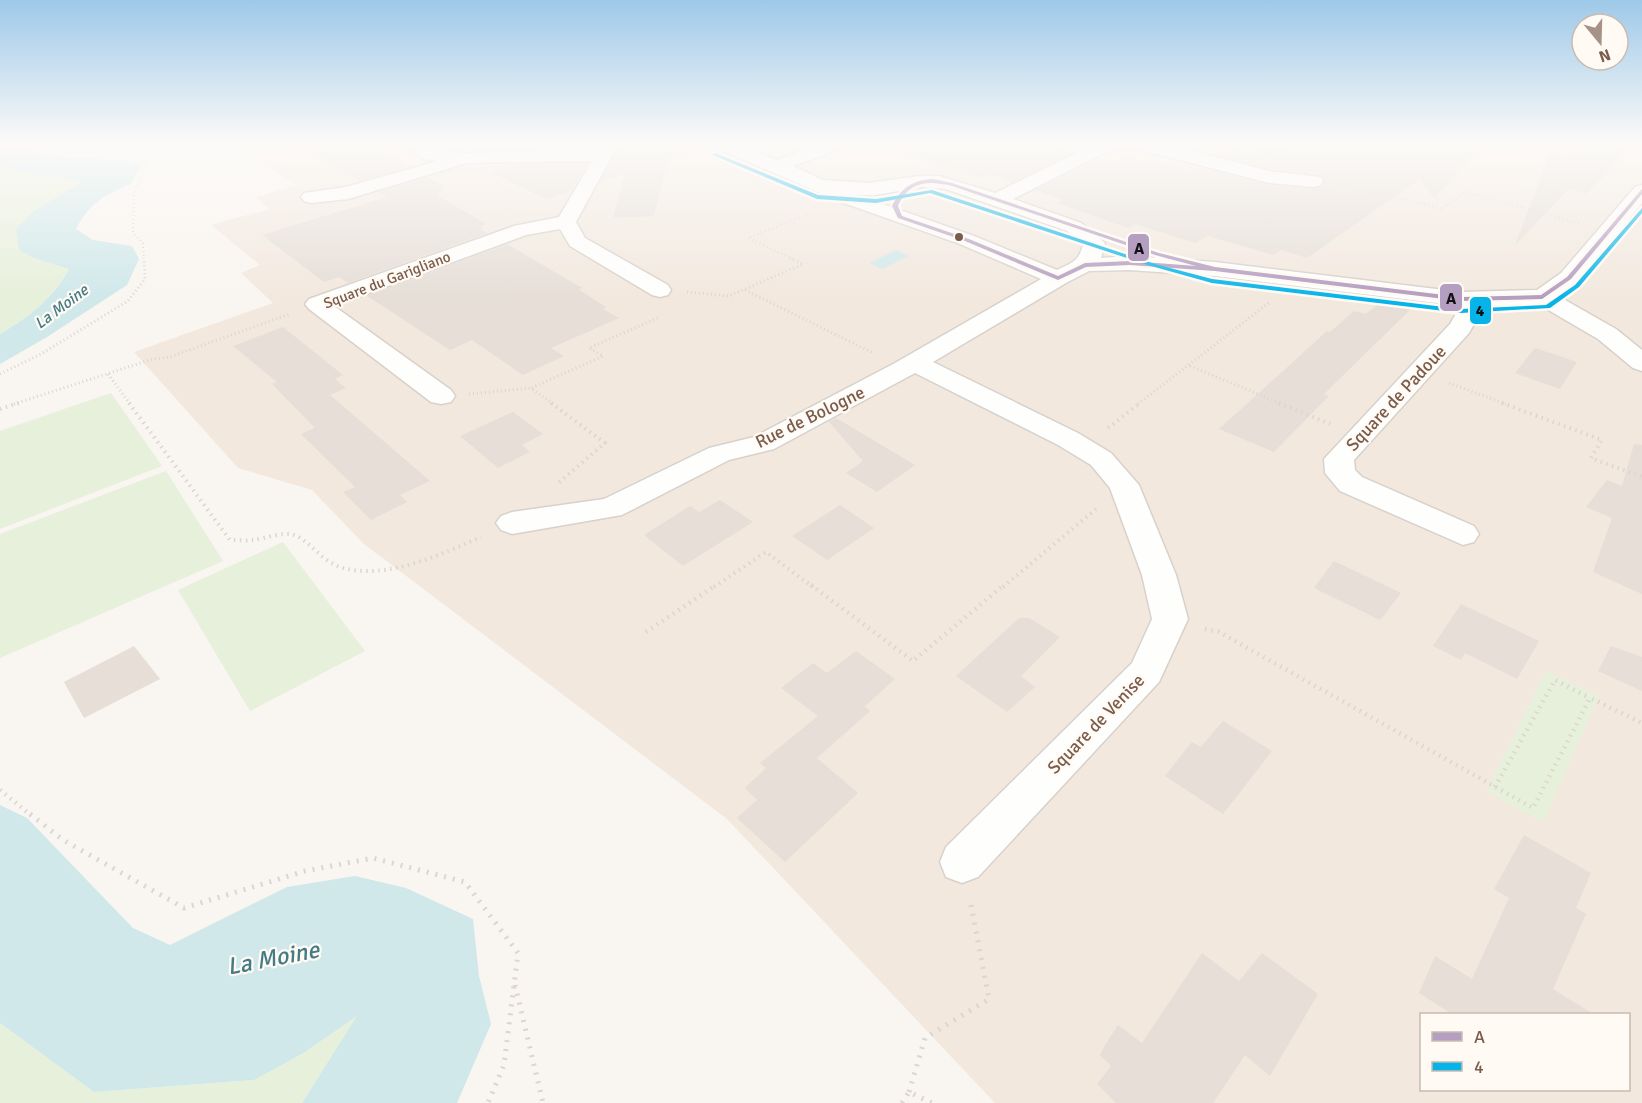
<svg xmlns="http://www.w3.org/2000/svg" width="1642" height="1103" viewBox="0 0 1642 1103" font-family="Signika,sans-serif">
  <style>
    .residential { fill: #f2e8de; fill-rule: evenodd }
    .green { fill: #e7f0db }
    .water { fill: #d0e8ea }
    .building { fill: #e6ded7 }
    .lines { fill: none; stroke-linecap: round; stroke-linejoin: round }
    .minor-casing { stroke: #d7d1cb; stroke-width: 3 }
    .path-far4 { stroke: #dcd5d0; stroke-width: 2; stroke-dasharray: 1 3; stroke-linecap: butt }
    .path-far3 { stroke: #dcd5d0; stroke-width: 3; stroke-dasharray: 1 3; stroke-linecap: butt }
    .path-far2 { stroke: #dcd5d0; stroke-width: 4; stroke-dasharray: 1.5 4.5; stroke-linecap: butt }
    .path-far1 { stroke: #dcd5d0; stroke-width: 4.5; stroke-dasharray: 1.5 5; stroke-linecap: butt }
    .path { stroke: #dcd5d0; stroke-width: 5; stroke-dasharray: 2 7; stroke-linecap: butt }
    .minor { fill: #fefefd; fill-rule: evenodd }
    .bus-1-casing { stroke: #fffaf3; stroke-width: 5 }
    .bus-2-casing { stroke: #fffaf3; stroke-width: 5 }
    .bus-1 { fill: #b49ec1; fill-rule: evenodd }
    .bus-2 { fill: #06b4e9; fill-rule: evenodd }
    .bus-dot { fill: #7a5c4d; stroke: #fffaf3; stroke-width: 2 }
    .labels { text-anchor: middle; stroke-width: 4.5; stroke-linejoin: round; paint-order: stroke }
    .far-street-label { font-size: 15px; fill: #7a5c4d; stroke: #fffaf3 }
    .far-water-label { font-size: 16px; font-style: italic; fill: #437c86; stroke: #fffaf3 }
    .street-label { font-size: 18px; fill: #7a5c4d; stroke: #fffaf3 }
    .near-water-label { font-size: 24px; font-style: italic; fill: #437c86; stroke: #fffaf3 }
    .line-badge { stroke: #fffaf3; stroke-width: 2 }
    .pale-badge-label { font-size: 16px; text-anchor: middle; font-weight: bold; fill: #111 }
  </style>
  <rect width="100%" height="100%" fill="#f9f5f0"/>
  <path class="residential" d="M227,143H1642V1103H995L727,819L364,544L312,490L238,468L134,352L273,303L241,273L260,265L211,225L269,209L256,197L298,185ZM1422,1014H1628V1090H1422Z"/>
  <g class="green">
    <path d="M0,166L34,175H54L81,181L70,190L34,258L69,268C50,301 32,315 0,334Z"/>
    <path d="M111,393L162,466L0,529V431Z"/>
    <path d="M166,471L223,561L0,658V534Z"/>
    <path d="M283,542L365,651L250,711L178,590Z"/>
    <path d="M1546,671L1599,696L1543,823L1486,791Z"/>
    <path d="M358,1015L302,1103H0V1023L94,1092L254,1080L302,1054Z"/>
  </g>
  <g class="water">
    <path d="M15,147C34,149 49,155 66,157C91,159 117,158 141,165L131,184C105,195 89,203 76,229L93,240L132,246L139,259L127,285L47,337L0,364V334C31,316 51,300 69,269L34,258L19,250L16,229L33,212L81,182L54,175H34L0,166V148Z"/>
    <path d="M896,250L909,256L882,269L869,263Z"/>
    <path d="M0,805L27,818L133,928L170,945L287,887L355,876L406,888L473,919L479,976L491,1024L457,1103H302L357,1016L302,1054L254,1080L94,1092L0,1023Z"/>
  </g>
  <g class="building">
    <path d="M292,143H367L409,167L359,181Z"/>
    <path d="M491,143H599L597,148L505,150Z"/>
    <path d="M621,143H700L701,150L668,160L654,216L613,218L625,174L600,182Z"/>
    <path d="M892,143H1045L1074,152L1012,182L988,174L979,178L892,149Z"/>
    <path d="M1244,143L1268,148L1272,146L1298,153L1299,143H1485L1434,198L1420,179L1307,258L1281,250L1273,255L1208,236L1195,243L1135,224L1128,228L1057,203L1063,200L1035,190L1098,159L1113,163L1126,157L1139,161L1145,159L1191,172L1199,167L1269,185L1314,189L1323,186L1325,180L1321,175L1269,169L1221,156Z"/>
    <path d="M1581,143H1600L1626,149L1623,153L1625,154L1586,194L1569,189L1515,245L1551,151L1569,156Z"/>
    <path d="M588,163L571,191L546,199L490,172L517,164Z"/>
    <path d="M428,177L443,186L438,196L486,224L481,226L483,228L480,229L487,233L348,283L339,277L324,282L262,235L387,197L378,192Z"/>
    <path d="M507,244L582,288L578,289L606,307L603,309L619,318L551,348L564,356L523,375L472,340L450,350L367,296Z"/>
    <path d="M1384,299L1417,303L1324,394L1329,396L1274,452L1219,429L1327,331L1330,332L1354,311L1366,314Z"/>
    <path d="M283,327L343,375L335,379L346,388L330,395L430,481L400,495L407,502L371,520L343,492L355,487L301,434L315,428L272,384L277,382L233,346Z"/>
    <path d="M1535,348L1577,362L1560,389L1515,373Z"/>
    <path d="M513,412L543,434L522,445L530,452L498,468L460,436Z"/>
    <path d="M836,418L915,465L877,492L846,473L863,461L829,422Z"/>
    <path d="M1634,444L1642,445V594L1593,572L1612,518L1586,507L1607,480L1622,486Z"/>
    <path d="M720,500L753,522L683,566L644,535L690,506L699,512Z"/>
    <path d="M840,505L874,528L827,560L792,536Z"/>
    <path d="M1334,561L1401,593L1380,620L1314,588Z"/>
    <path d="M1461,604L1539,641L1517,679L1465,653L1461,660L1433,646Z"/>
    <path d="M1019,618H1029L1060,637L1021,676L1035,687L1007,712L956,676Z"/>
    <path d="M134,646L160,679L84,718L64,682Z"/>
    <path d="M1611,646L1642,657V691L1598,671Z"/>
    <path d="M856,651L895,679L865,706L870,711L817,758L858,793L785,862L737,818L757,800L745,788L766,768L760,763L818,716L781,688L813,663L827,673Z"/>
    <path d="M1223,721L1272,751L1223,814L1165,776L1192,742L1201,747Z"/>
    <path d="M1524,835L1591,873L1576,908L1586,914L1553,989L1593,1014H1452L1419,993L1435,956L1472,979L1509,898L1494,889Z"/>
    <path d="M1202,953L1239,981L1262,953L1318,994L1270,1076L1245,1055L1213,1103H1116L1097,1084L1111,1066L1100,1055L1105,1045L1118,1025L1142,1043Z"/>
  </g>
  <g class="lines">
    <g class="minor-casing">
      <g id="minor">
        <path d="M401,143H423L435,150L464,153L598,150L602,143H619L576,222L585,238L668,285L671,290L668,295L660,297L652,295L570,246L560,229L526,235L334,306L451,390L455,396L451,402L441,404L431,402L309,309L305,304L309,299L514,226L559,217L592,161L467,163L348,199L311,203L304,201L301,197L304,193L346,187L437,161L425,159Z"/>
        <path d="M712,143H736L777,160L822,143H847L845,147L793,166L823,180L868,183L921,176H939L995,193L1097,143H1164L1269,171L1321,177L1323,181L1321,185L1314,187L1269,183L1129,147L1108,151L1013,199L1081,223L1105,243L1101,258L1130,256L1215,262L1461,292L1537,290L1561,273L1635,187L1642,185V203L1577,283L1558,296L1616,329L1642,350V371L1633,368L1598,339L1538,304L1477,306L1481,312L1469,333L1354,460L1355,470L1362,477L1474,526L1479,534L1474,542L1463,545L1340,491L1325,473L1324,459L1450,324L1457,312L1453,305L1215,276L1130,270L1089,271L1066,283L933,362L1078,433L1111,453L1139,485L1176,575L1188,619L1159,682L978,877L962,883L946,877L940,862L946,847L1132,663L1152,619L1142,575L1110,488L1091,465L1058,445L915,373L774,449L729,460L622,515L512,534L501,530L496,523L501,516L512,512L604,499L709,448L754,437L895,363L1041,279L960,244L841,202L714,147ZM921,187L946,189L1067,231L1083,245C1079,261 1072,263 1057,270L974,236L857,195H875Z"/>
      </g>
    </g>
    <g class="path-far4">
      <path d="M82,143L132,151L146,161L134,195L133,233L143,243L144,259"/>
      <path d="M117,143L127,149"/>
      <path d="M146,161L222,143"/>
      <path d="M1339,183L1442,209L1465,192L1579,223"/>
      <path d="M793,259L748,238L814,212"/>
    </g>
    <g class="path-far3">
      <path d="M745,290L873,353"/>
      <path d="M687,292L729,296L803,264L790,258"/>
      <path d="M1190,366L1282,404"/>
      <path d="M0,374L41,354L128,301L145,279L144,258"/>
      <path d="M108,374L130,404"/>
      <path d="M1449,383L1506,404"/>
      <path d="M469,394L531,388"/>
      <path d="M14,404L153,359L170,357L290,314"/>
      <path d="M553,404L531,388L603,356L589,348L660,317"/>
      <path d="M1138,404L1270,302"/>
    </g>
    <g class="path-far2">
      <path d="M129,403L230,540C238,540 246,541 253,540C264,539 284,531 294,535C311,541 320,561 343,568C387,580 442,554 481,537"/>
      <path d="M551,403L605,443L556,485"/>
      <path d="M1279,403L1330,424"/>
      <path d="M1502,403L1602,440L1591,458L1642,477"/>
      <path d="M0,409L19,403"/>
      <path d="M1108,428L1140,403"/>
      <path d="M714,587L766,552L813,587"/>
      <path d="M1003,587L1096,509"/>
    </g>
    <g class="path-far1">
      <path d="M811,585L913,661L1004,585"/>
      <path d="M1205,629L1219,632L1533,808L1590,698L1642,723"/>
      <path d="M646,632L716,585"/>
      <path d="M1495,787L1555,680L1590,698"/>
      <path d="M0,790L32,816"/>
    </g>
    <g class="path">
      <path d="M30,814L63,840L184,908L305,871L373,858L465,882L518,953L504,1065L488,1103"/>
      <path d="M515,985L543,1103"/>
      <path d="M909,1092L925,1038L989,999L970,900"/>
      <path d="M902,1103L909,1092L932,1103"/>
    </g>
    <use href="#minor" class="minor"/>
    <g class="bus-1-casing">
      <path id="bus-1" d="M933,179L952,183L1159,253L1215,267L1461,297L1541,295L1567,277L1642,189V194L1571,279L1542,299L1461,301L1215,271L1130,265L1086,267L1058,280L965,241L898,218L892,206C901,188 913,180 933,179ZM933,183L949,185L1155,255L1196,266L1130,261L1085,263L1058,276L969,239L902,216L898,206C905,190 915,183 933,183Z"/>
    </g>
    <g class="bus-2-casing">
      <path id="bus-2" d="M715,153L818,195L876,199L932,190L1155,264L1212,279L1461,309L1546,305L1575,285L1642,208V213L1579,287L1550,308L1461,313L1212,283L1151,266L930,193L876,203L817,199L713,155V154Z"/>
    </g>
    <use href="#bus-1" class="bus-1"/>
    <use href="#bus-2" class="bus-2"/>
  </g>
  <linearGradient id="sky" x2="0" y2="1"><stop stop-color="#9ec9e9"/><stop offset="0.48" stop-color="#fcfaf8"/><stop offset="1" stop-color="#fcfaf8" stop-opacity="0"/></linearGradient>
  <rect width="1642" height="298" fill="url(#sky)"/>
  <circle class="bus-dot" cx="959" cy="237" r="5"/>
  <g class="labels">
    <g class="far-street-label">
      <text transform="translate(387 280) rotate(-21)" y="5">Square du Garigliano</text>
    </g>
    <g class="far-water-label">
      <text transform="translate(61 306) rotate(-37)" y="6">La Moine</text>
    </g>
    <g class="street-label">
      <text transform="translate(1396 398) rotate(-47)" y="6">Square de Padoue</text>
      <text transform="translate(810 417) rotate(-26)" y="6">Rue de Bologne</text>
      <text transform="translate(1096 724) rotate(-46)" y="6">Square de Venise</text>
    </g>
    <g class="near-water-label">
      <text transform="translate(273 958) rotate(-11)" y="8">La Moine</text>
    </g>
  </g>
  <g class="line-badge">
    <rect x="1127" y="233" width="23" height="29" rx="6" fill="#b49ec1"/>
    <rect x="1439" y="283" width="24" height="29" rx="6" fill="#b49ec1"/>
    <rect x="1469" y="296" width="23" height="29" rx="6" fill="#06b4e9"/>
  </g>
  <g class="pale-badge-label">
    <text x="1139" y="254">A</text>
    <text x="1451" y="304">A</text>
    <text x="1480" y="316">4</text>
  </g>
  <rect x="1420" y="1013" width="210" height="78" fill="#fffaf3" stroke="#cabbb1" stroke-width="1.5"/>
  <rect x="1432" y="1032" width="30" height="9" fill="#b49ec1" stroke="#cabbb1" stroke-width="1.5"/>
  <text x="1474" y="1043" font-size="18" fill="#7a5c4d">A</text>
  <rect x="1432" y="1062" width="30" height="9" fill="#06b4e9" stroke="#cabbb1" stroke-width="1.5"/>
  <text x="1474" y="1073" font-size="18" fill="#7a5c4d">4</text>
  <g transform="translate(1600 42) rotate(161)"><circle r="28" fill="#fffaf3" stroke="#cabbb1" stroke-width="1.5"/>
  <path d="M0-4.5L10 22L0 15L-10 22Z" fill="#a69286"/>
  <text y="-9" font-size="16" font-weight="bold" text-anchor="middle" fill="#7a5c4d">N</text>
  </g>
</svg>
